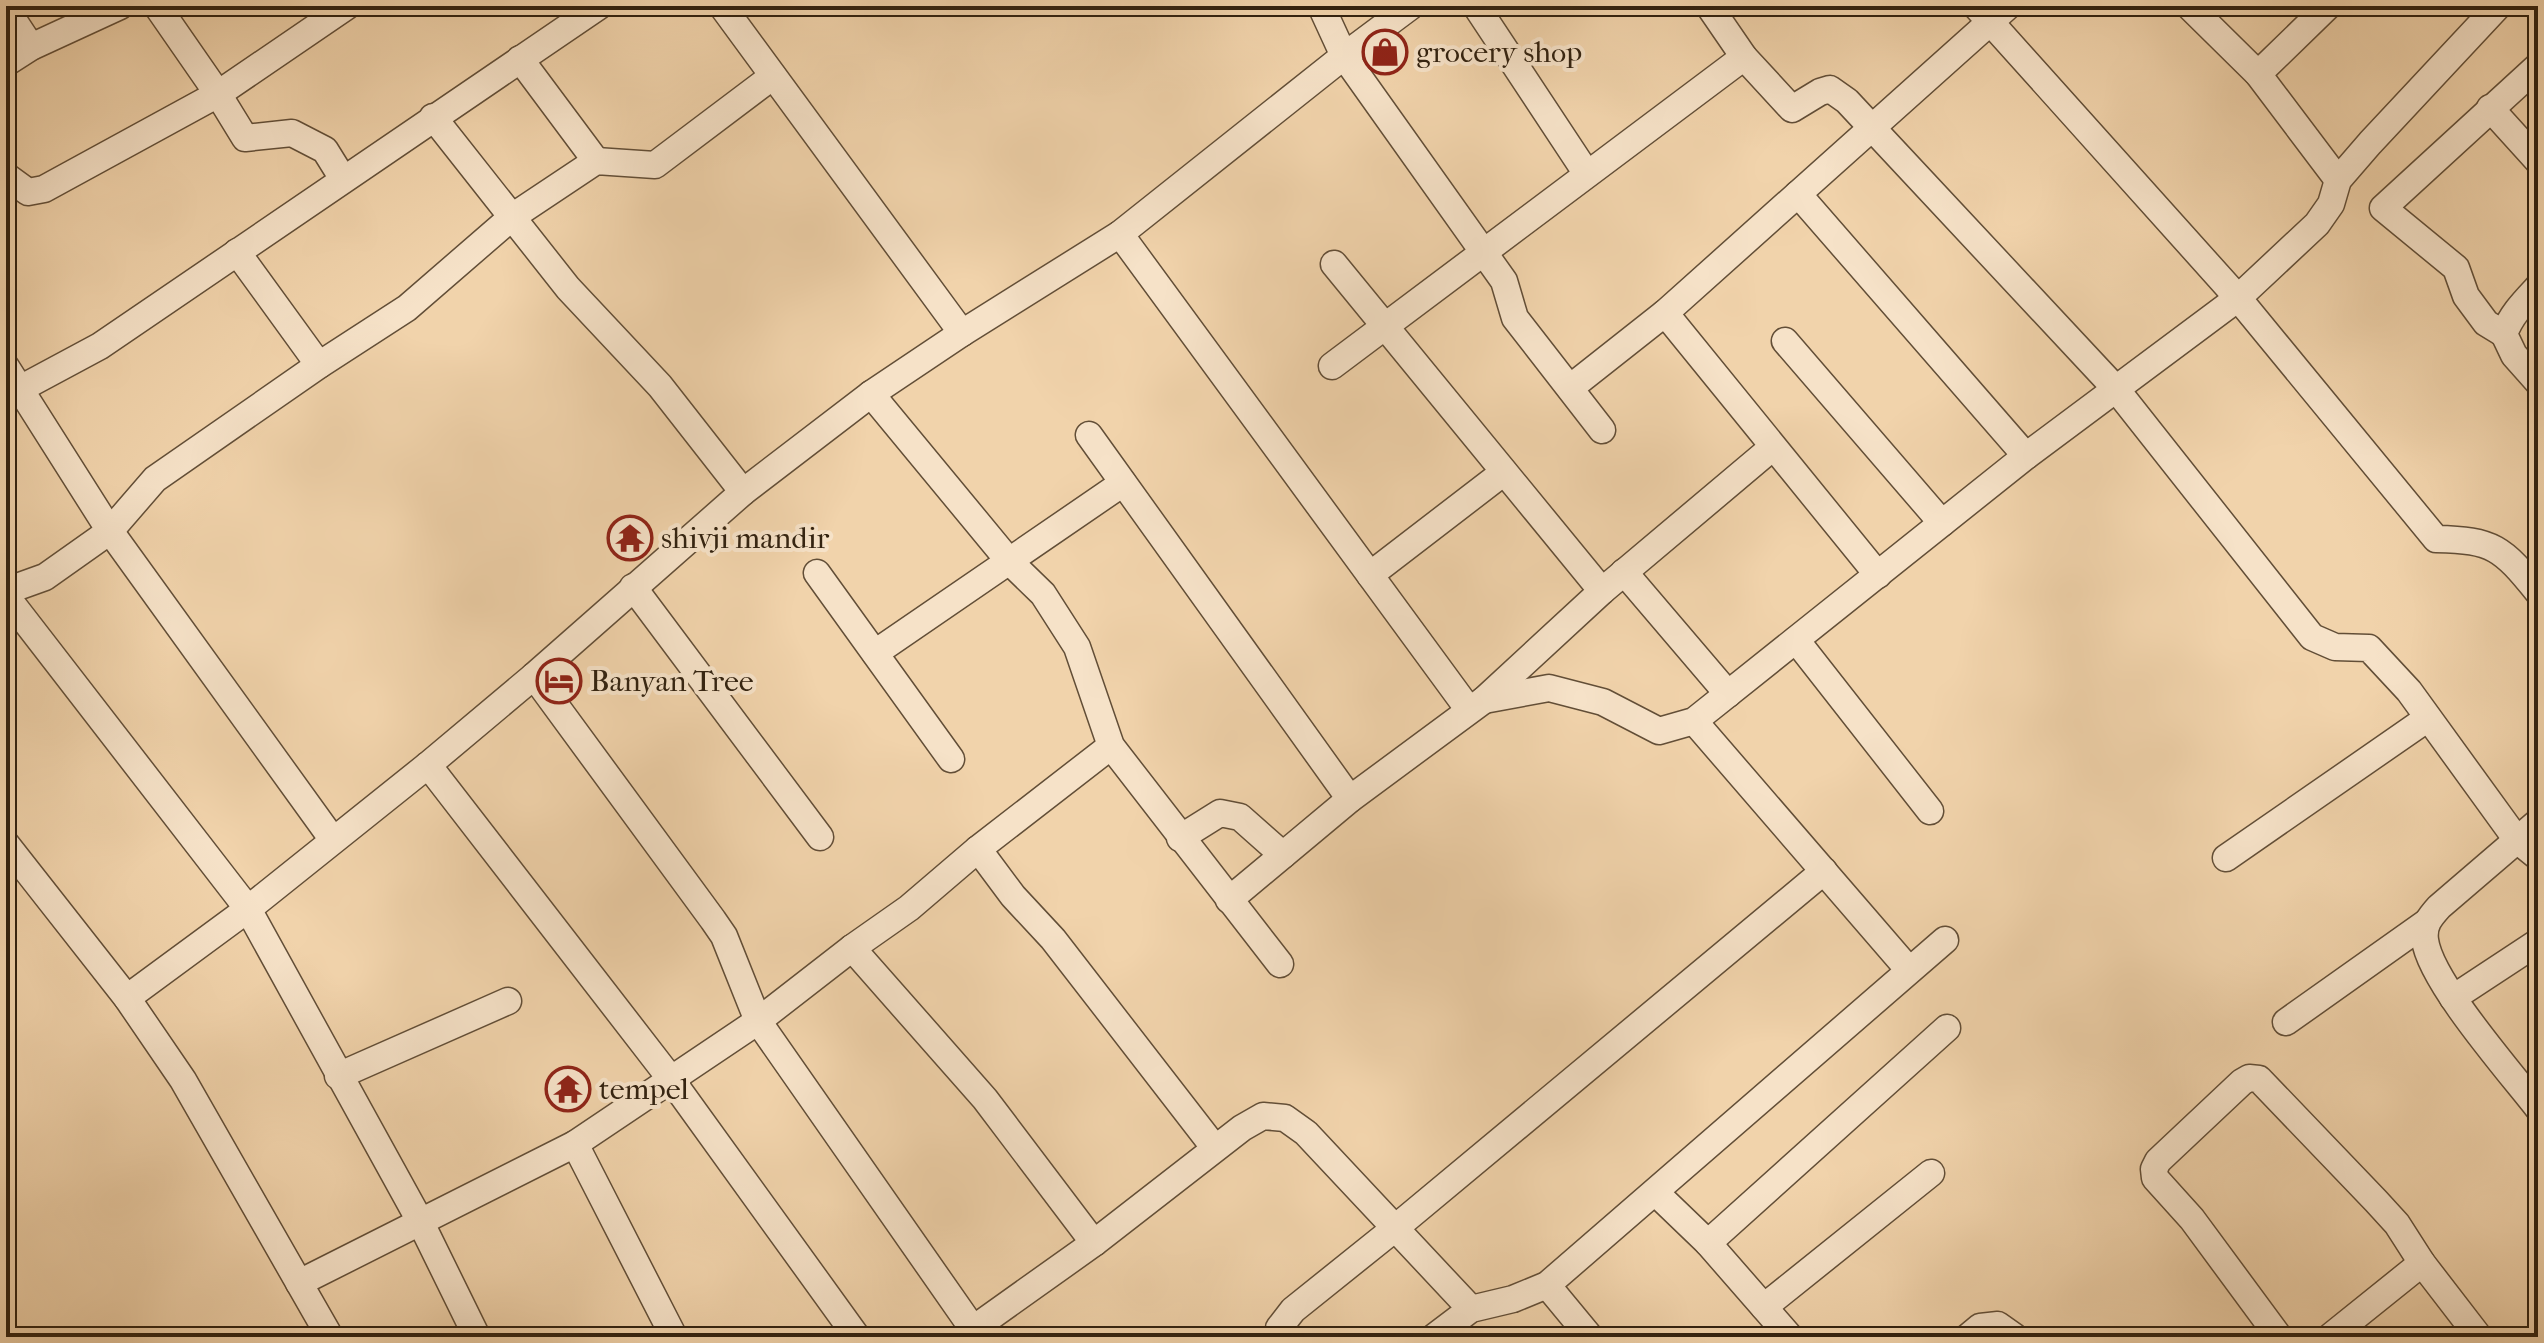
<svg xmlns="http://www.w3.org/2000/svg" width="2544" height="1343" viewBox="0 0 2544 1343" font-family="'IM FELL French Canon',serif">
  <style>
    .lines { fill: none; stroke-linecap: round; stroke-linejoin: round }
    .minor-casing { stroke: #624e37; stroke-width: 29 }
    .minor { stroke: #f6e2c8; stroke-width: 26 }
    .labels { text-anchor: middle; stroke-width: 8; stroke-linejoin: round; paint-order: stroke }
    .poi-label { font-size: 30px; fill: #322210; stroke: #f6e2c8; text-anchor: start }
  </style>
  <rect width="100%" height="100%" fill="#f1d3ab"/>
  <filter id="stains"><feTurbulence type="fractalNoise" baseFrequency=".0025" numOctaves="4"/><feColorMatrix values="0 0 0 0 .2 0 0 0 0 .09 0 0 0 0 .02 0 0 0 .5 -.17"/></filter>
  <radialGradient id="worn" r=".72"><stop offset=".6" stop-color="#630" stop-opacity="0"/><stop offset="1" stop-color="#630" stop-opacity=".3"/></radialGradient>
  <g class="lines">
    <g class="minor-casing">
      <g id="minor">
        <path d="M157,6L218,94L245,138L292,133L325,150L343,179"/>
        <path d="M722,6L962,333"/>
        <path d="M1321,6L1344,56L1504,281L1515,318L1602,430"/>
        <path d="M1476,6L1587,174"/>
        <path d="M1709,6L1744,57L1792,109L1820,92L1830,89L1847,101L2116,389L2312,637L2335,647L2369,648L2409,691L2517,840L2538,857"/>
        <path d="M1976,6L2238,298L2436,539C2494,540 2502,548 2538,592"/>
        <path d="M2189,6L2258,74L2338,180"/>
        <path d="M6,9L31,47"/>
        <path d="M520,59L596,161"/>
        <path d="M6,63L31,47L120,6"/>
        <path d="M2258,74L2328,6"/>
        <path d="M2490,108L2538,161"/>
        <path d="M433,117L568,288L660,386L743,492"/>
        <path d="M6,176L28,192L44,189L218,94L347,6"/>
        <path d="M1798,194L2026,456"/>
        <path d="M1120,234L1469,710"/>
        <path d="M237,252L319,365"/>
        <path d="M1334,264L1602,591"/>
        <path d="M2538,287C2524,302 2511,315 2504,334L2514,355L2538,382"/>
        <path d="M1665,313L1878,575"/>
        <path d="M2504,334L2486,323L2466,296L2456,268L2383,208L2538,66"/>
        <path d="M1785,341L1942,523"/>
        <path d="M1332,366L1744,57"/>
        <path d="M6,367L110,531L333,840"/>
        <path d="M1570,388L1665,313L2008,6"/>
        <path d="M18,390L100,346L599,6"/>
        <path d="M871,394L1009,561L1043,594L1077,647L1111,746L1280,964"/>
        <path d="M1089,435L1350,799"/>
        <path d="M1624,572L1728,694"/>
        <path d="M817,573L951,759"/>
        <path d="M1370,575L1504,472"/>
        <path d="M633,587L820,837"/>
        <path d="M6,591L45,577L110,531L155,479L319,365L407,308L512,217L596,161L655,165L773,76"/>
        <path d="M6,596L248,909L420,1221L477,1337"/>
        <path d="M1796,640L1930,811"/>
        <path d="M875,653L1123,483"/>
        <path d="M534,676L713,920L724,936L758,1021L973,1329"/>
        <path d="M1484,700L1549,688L1603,702L1659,731L1694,721L2026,456L2238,298L2317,224L2331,204L2338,180L2370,143L2498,6"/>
        <path d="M1694,721L1909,970"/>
        <path d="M428,765L670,1078L857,1337"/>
        <path d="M2538,822L2439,907C2430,917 2423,925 2425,940C2430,981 2510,1072 2538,1108"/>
        <path d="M1180,838L1220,813L1240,817L1283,855"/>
        <path d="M6,844L127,998L183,1080L330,1337"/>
        <path d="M978,849L1013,896L1053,939L1214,1147"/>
        <path d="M2226,858L2428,718"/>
        <path d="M1229,900L1350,799L1484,700L1602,591L1773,447"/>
        <path d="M852,948L985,1099L1094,1243"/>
        <path d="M127,998L248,909L428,765L534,676L743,492L871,394L962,333L1120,234L1344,56L1411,6"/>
        <path d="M2453,998L2538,942"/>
        <path d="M2286,1022L2427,922"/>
        <path d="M338,1076L508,1001"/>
        <path d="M575,1144L674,1337"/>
        <path d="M1656,1193L1708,1243L1790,1337"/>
        <path d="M1708,1243L1947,1028"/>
        <path d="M299,1283L575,1144L758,1021L852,948L909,908L978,849L1111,746"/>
        <path d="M1547,1285L1590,1337"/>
        <path d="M1764,1307L1931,1173"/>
        <path d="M962,1337L1094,1243L1242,1128L1263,1116L1285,1118L1306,1133L1471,1309"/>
        <path d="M1280,1337L1279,1328L1293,1310L1394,1229L1824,871"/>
        <path d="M1434,1337L1471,1309L1513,1299L1547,1285L1945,940"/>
        <path d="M1968,1337L1980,1327L1998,1325L2015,1337"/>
        <path d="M2279,1337L2192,1219L2155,1178L2154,1169L2158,1161L2242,1082L2249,1078L2259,1079L2376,1201L2397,1224L2422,1263L2479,1337"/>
        <path d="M2330,1337L2422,1263"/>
      </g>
    </g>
    <use href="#minor" class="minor"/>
  </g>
  <defs>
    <g id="shop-ring" transform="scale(2.3)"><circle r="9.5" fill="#f6e2c8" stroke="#8f2418" stroke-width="1.5"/><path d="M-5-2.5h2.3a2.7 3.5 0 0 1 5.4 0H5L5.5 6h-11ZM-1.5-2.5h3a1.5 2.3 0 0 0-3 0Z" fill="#8f2418"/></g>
    <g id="temple-ring" transform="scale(2.3)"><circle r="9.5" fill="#f6e2c8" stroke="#8f2418" stroke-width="1.5"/><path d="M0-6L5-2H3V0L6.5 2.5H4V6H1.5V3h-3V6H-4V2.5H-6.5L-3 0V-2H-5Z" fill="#8f2418"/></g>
    <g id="hotel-ring" transform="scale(2.3)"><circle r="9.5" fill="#f6e2c8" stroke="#8f2418" stroke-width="1.5"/><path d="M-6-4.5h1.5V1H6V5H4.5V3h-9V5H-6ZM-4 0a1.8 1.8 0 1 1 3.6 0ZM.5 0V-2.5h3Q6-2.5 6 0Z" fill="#8f2418"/></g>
  </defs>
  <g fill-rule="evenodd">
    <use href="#shop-ring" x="1385" y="52"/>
    <use href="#temple-ring" x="630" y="538"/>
    <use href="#hotel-ring" x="559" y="681"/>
    <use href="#temple-ring" x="568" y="1089"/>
  </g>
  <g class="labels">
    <g class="poi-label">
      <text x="1416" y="62">grocery shop</text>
      <text x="661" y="548">shivji mandir</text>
      <text x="590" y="691">Banyan Tree</text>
      <text x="599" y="1099">tempel</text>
    </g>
  </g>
  <rect width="2544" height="1343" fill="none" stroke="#f1d3ab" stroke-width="32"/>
  <rect x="8" y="8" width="2528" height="1327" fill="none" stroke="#322210" stroke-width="4"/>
  <rect x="16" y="16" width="2512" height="1311" fill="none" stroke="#322210" stroke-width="2"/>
  <rect width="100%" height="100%" filter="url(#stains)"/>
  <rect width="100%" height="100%" fill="url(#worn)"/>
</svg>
